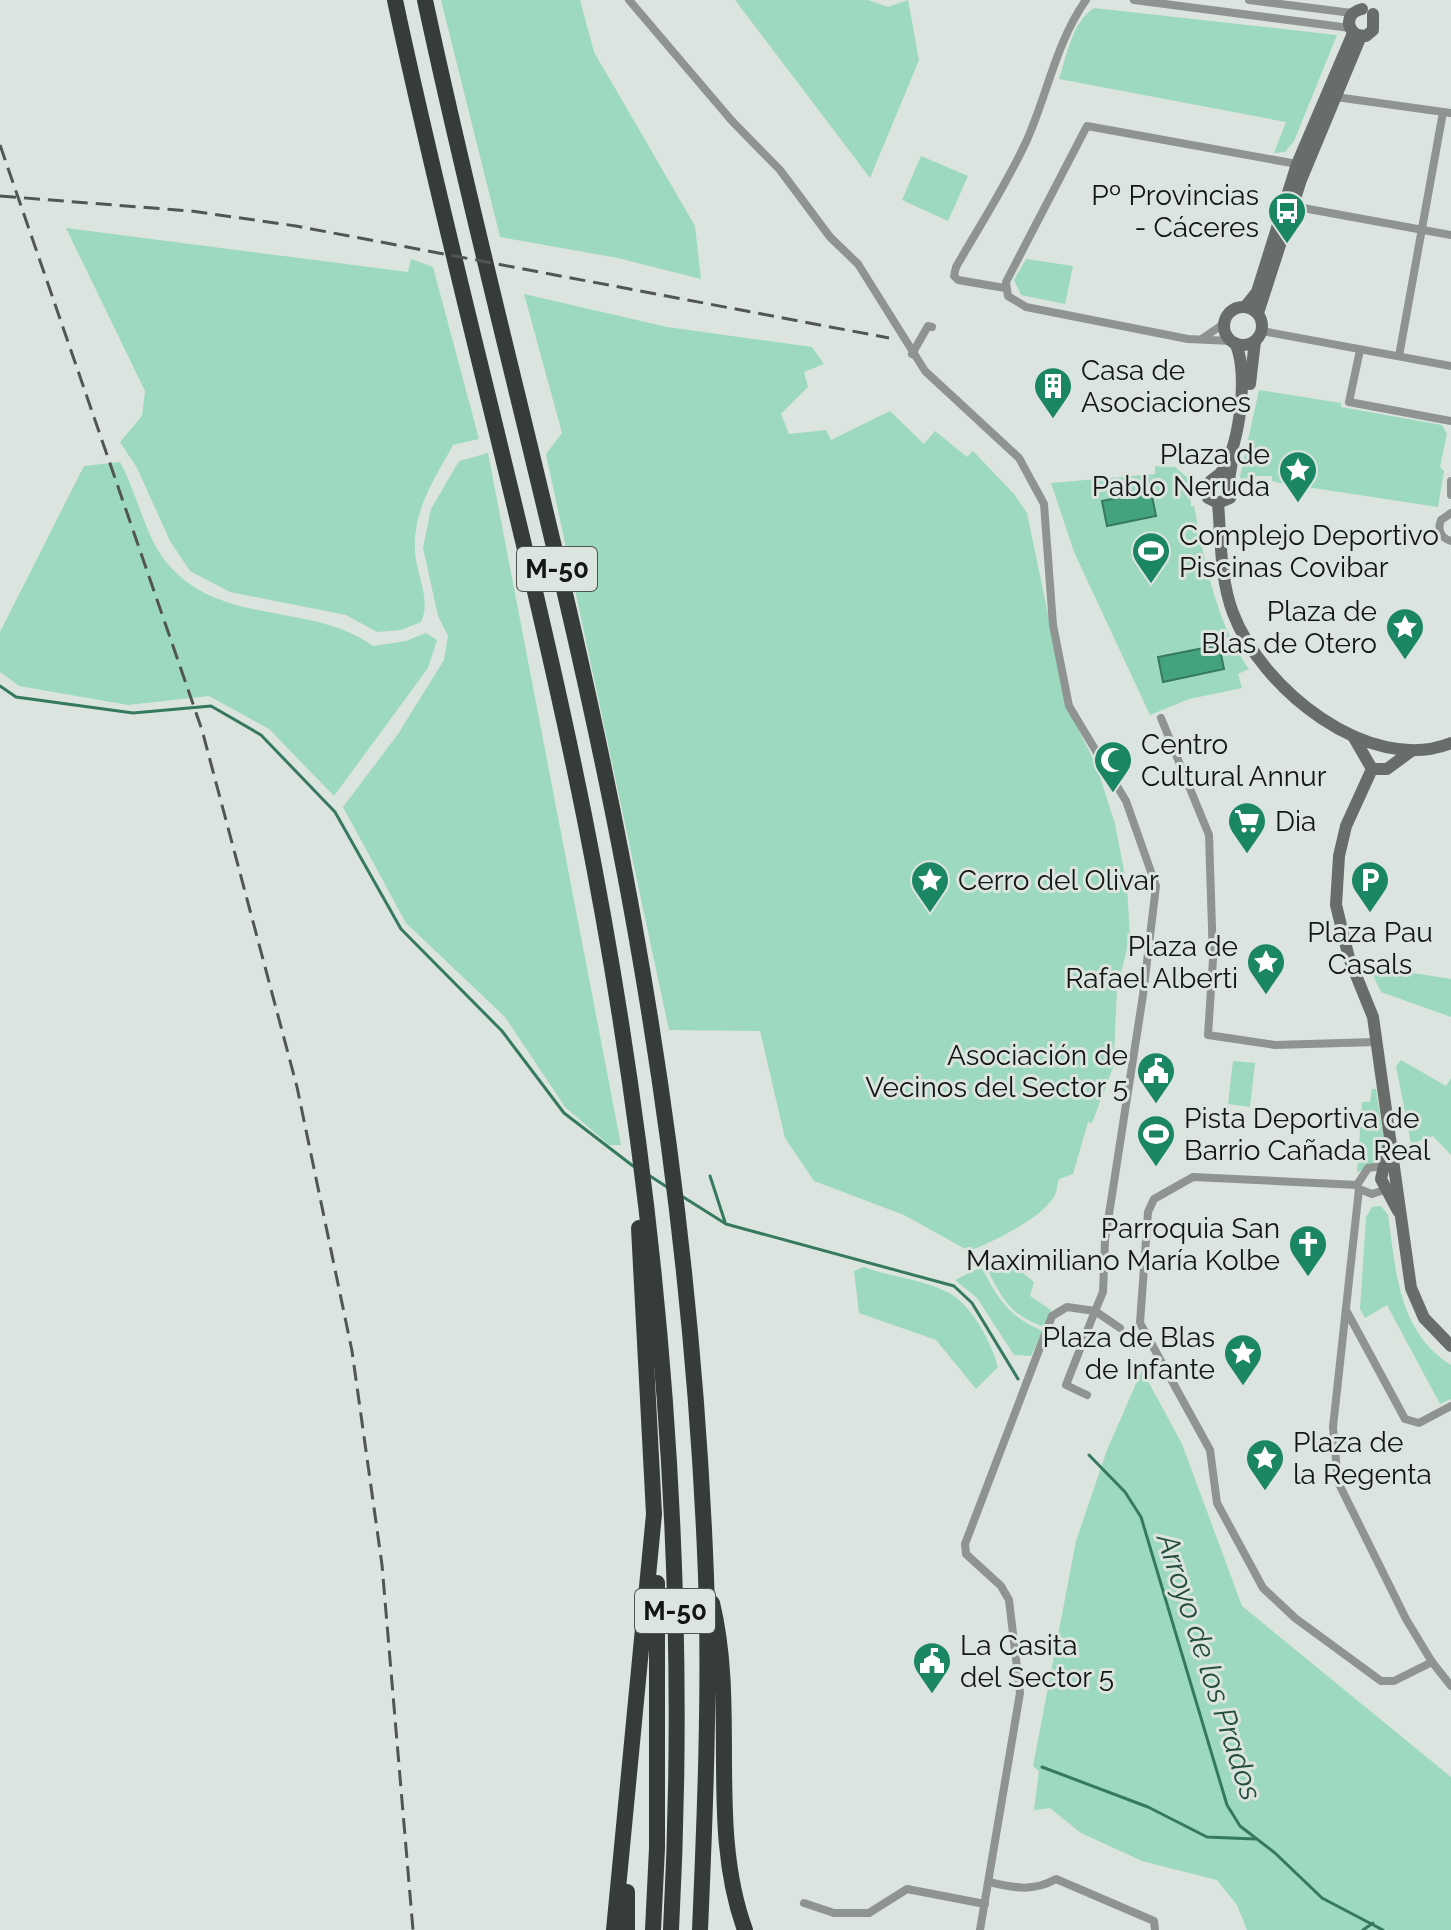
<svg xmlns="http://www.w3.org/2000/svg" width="1451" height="1930" viewBox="0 0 1451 1930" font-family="Raleway,sans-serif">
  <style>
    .green { fill: #9cd9be }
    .water { fill: #43a37f; stroke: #35795f; stroke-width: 2 }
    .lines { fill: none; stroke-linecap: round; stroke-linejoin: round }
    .stream { stroke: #35795f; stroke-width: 3 }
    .street { stroke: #8f9391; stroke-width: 8 }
    .secondary { stroke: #686d6a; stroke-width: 12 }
    .highway { stroke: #363c39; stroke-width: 16 }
    .rail { stroke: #515653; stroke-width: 3; stroke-dasharray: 16 8; stroke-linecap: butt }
    .labels { text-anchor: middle; stroke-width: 6; stroke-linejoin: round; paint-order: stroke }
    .shield { fill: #dce4e0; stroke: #4f5451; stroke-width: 2 }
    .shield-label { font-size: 26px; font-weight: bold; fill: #131614 }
    .poi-label { font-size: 28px; fill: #131614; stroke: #dce4e0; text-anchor: start }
    .water-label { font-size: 30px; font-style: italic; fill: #244d3c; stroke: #dce4e0 }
  </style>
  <rect width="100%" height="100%" fill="#dce4e0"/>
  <g class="green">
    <path d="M441,0H580L594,52L695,226L701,279L618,258L500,237Z"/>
    <path d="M735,0H868L888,7L908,0L919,60L870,178Z"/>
    <path d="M1094,8L1337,35L1294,141L1285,152L1274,153L1286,122L1059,79C1067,55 1072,22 1094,8Z"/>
    <path d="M921,156L968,176L948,221L902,200Z"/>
    <path d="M66,228L408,272L411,259L433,267L479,439L453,445C435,478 413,510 415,549C415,573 432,599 421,622L401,630L377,632L346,615L230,592L190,571L170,541L137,468L120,442L142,416L145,391Z"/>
    <path d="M1026,259L1073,266L1065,304L1021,295L1014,280Z"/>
    <path d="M524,294L667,327L812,347L824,364L804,372L808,387L781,414L789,434L826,430L831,440L890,411L924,444L935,431L967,457L973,451L1014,494L1027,513L1067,706L1097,767L1115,824L1127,886L1130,938L1117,988L1114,1055L1117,1057L1092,1123L1088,1122L1073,1174L1059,1179C1057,1184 1057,1193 1054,1197C1040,1219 993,1242 969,1251L904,1215L814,1181L785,1138L760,1031L669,1030L546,454L562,433Z"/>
    <path d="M1259,390L1341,403V407L1442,425L1447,434L1440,467L1444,471L1438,507L1280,483L1272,481V476H1257L1242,482L1240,476Z"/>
    <path d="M488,453L621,1145H609L565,1107L505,1017L406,923L343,807L398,734L444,660L448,636L438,616L423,548L431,509L459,461Z"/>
    <path d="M120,462C136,491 145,533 163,558C216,629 310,600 373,646L406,641L426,633L437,640L428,668L334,796L269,729L209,696L128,705L19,686L0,672V632L84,466Z"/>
    <path d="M1155,466L1175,467L1189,479L1191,506H1194C1203,554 1216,625 1249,669L1238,674L1242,688L1189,699L1150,715L1074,552L1051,483L1155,474Z"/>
    <path d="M1375,967L1451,979V1017L1381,992L1374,977Z"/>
    <path d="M1401,1060L1446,1086L1451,1078V1155L1433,1136L1411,1144L1396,1066Z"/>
    <path d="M1233,1061L1255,1063L1250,1107L1228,1104Z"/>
    <path d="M1372,1089H1376L1385,1149L1382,1157L1357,1173L1362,1102H1370Z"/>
    <path d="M1381,1206L1388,1215C1396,1271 1398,1332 1451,1365V1399L1440,1404L1387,1305L1365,1318L1360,1309L1366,1217L1372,1207Z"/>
    <path d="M1008,1261L1034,1282L1030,1296L1051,1310L1044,1327C1008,1314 1002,1298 985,1265Z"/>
    <path d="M864,1267C890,1277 922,1279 947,1292C972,1304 991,1342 998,1367L976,1389L936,1340L859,1313L854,1271Z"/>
    <path d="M981,1267C999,1299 1007,1316 1043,1331L1031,1356L1014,1355L977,1298L955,1280Z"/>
    <path d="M1142,1370L1182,1444L1242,1606L1451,1777V1930H1247L1237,1905L1217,1880L1142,1861L1081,1833L1050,1808L1034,1810L1039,1771L1033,1766L1076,1541L1107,1450Z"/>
  </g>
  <g class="water">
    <path d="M1151,491L1156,516L1107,526L1102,501Z"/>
    <path d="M1219,645L1224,669L1163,682L1158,657Z"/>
  </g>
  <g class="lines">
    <g class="stream">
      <path d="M0,686L16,697L133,713L211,706L261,735L335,812L401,929L502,1031L564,1113L633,1166"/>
      <path d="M650,1176L667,1187"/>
      <path d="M710,1176L725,1222"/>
      <path d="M680,1195L726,1224L954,1286L972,1303L1018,1379"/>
      <path d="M1089,1455L1125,1492L1141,1517L1227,1805L1240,1826L1275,1853L1322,1898L1383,1930"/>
      <path d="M1042,1767L1148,1807L1207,1837L1255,1839"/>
      <path d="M1363,1930L1373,1923"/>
    </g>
    <g class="street">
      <path d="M629,0L732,121L780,170L830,237L858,264L925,371L1019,458L1044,504L1053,625L1069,706L1126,801L1156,886L1143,995L1105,1240L1103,1292L1095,1311L1067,1307L1052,1316L965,1544L966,1554L1001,1586L1009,1600L1020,1693L980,1930"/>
      <path d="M1134,0L1350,28"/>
      <path d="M1249,0L1352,13"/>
      <path d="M1336,97L1451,113"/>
      <path d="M1292,206L1451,235"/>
      <path d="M1005,288L958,280L954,276L956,267C980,225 1005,187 1026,142C1047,96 1056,42 1086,0"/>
      <path d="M1262,331L1451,366"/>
      <path d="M1203,338L1225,323"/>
      <path d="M1232,341L1188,339L1026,307L1008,296L1006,282L1087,126L1297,164"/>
      <path d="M1360,350L1349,402L1451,421"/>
      <path d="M912,354L928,326L932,327"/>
      <path d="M1399,356L1443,112"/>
      <path d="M1451,481V495"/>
      <path d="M1451,513L1441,520C1437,530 1441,538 1451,541"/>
      <path d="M1161,718L1209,835L1213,959L1208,1035L1275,1045L1375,1042"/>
      <path d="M1387,1165L1368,1168L1357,1185L1359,1189L1372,1194L1390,1188"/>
      <path d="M1357,1185L1193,1177L1154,1199L1148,1212L1140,1323L1210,1450L1217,1503L1263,1588L1295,1618L1381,1681H1394L1432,1662"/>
      <path d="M1359,1189L1333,1427L1338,1482L1406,1619L1432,1662L1451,1686"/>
      <path d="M1346,1310L1405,1419L1419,1423L1451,1406"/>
      <path d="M1087,1395L1066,1385L1095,1311L1120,1328"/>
      <path d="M989,1882C1014,1888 1033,1892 1056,1879L1154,1921L1155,1930"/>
      <path d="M804,1903L834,1913H869L907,1889L985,1904"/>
    </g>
    <g class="secondary">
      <path d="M1362,9C1348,12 1344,26 1357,35L1366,36L1373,30V14"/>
      <path d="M1245,307L1257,292L1297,164L1353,33"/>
      <circle cx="1243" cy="326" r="19"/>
      <path d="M1258,313L1301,180L1361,36"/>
      <path d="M1250,384L1255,341"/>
      <path d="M1218,503C1221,539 1220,579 1233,613C1261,688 1369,776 1451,743"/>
      <path d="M1218,503L1208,498L1206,487C1210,478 1218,478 1223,470C1240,444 1249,370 1235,343"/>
      <path d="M1218,503L1230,498L1233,492L1229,480L1232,461"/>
      <path d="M1353,736L1372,769"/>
      <path d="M1372,769L1346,826L1339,856L1336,905L1349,958L1373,1017L1411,1288L1424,1318L1451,1346"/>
      <path d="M1372,769H1387L1410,752"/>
      <path d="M1389,1144L1381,1179L1398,1211"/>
    </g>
    <g class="highway">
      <path d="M395,0C453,273 529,541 584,815C657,1181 691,1556 671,1930"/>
      <path d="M425,0C492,314 582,624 637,940C674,1150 698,1364 706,1576C710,1691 705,1815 700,1930"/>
      <path d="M712,1603C738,1710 707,1826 745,1930"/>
      <path d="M614,1930L654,1514L639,1228"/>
      <path d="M627,1930V1892"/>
      <path d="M653,1930L657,1848V1583"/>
    </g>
    <g class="rail">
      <path d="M0,145L202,730L297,1087L352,1351L382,1565L413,1930"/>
      <path d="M0,196L191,211L296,226L889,338"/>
    </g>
  </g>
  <defs>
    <g id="bus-pin" transform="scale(2)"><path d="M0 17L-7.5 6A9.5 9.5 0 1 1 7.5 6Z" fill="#1b8663" stroke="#dce4e0"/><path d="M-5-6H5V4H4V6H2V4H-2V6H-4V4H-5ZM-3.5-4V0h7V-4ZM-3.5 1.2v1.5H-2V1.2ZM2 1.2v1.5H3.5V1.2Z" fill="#fff"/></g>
    <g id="building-pin" transform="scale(2)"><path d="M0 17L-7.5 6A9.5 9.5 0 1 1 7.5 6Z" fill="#1b8663" stroke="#dce4e0"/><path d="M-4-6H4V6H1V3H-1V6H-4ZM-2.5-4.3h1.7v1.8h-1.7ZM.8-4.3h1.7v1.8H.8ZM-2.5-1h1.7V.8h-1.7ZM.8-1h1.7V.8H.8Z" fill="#fff"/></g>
    <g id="sight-pin" transform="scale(2)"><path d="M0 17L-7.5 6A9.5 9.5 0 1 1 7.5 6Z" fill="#1b8663" stroke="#dce4e0"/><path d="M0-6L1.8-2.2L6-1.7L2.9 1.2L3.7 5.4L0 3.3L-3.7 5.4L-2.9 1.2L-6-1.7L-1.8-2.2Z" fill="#fff"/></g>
    <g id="stadium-pin" transform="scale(2)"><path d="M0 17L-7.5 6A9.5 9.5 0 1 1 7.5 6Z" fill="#1b8663" stroke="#dce4e0"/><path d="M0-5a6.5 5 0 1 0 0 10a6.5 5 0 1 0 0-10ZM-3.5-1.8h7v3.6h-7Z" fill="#fff"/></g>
    <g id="mosque-pin" transform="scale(2)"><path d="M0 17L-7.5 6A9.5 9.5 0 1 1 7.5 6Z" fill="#1b8663" stroke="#dce4e0"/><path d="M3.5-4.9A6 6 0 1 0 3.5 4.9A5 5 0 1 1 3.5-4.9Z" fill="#fff"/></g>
    <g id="supermarket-pin" transform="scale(2)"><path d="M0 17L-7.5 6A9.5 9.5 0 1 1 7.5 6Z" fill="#1b8663" stroke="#dce4e0"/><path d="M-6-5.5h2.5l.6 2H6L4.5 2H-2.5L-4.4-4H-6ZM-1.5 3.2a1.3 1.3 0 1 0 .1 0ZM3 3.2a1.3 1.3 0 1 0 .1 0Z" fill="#fff"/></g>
    <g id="parking-pin" transform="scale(2)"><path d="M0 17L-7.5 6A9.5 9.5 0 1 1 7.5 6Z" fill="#1b8663" stroke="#dce4e0"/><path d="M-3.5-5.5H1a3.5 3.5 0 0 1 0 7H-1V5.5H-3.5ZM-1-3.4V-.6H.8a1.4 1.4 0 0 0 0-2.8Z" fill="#fff"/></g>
    <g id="civic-pin" transform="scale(2)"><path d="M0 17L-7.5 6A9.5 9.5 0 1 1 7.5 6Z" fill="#1b8663" stroke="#dce4e0"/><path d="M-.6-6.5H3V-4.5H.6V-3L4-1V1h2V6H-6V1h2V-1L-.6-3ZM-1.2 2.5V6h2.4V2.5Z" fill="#fff"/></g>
    <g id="church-pin" transform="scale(2)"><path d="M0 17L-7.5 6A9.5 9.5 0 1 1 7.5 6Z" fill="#1b8663" stroke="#dce4e0"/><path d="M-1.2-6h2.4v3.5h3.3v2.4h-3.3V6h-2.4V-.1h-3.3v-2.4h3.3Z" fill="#fff"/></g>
  </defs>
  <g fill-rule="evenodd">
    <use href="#bus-pin" x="1287" y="211"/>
    <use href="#building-pin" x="1053" y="386"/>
    <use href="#sight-pin" x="1298" y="470"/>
    <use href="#stadium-pin" x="1151" y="551"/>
    <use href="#sight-pin" x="1405" y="627"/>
    <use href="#mosque-pin" x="1113" y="760"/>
    <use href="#supermarket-pin" x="1247" y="821"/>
    <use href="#sight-pin" x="930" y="880"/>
    <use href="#parking-pin" x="1370" y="880"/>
    <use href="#sight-pin" x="1266" y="962"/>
    <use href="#civic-pin" x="1156" y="1071"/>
    <use href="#stadium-pin" x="1156" y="1134"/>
    <use href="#church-pin" x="1308" y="1244"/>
    <use href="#sight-pin" x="1243" y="1353"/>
    <use href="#sight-pin" x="1265" y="1458"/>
    <use href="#civic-pin" x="932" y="1661"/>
  </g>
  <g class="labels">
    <g class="shield">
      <rect x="517" y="547" width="80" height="44" rx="6"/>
      <rect x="635" y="1589" width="80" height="44" rx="6"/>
    </g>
    <g class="shield-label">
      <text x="557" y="578">M-50</text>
      <text x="675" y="1620">M-50</text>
    </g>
    <g class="poi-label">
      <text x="1259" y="205" text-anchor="end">Pº Provincias<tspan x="1259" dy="32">- Cáceres</tspan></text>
      <text x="1081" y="380">Casa de<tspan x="1081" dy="32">Asociaciones</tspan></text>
      <text x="1270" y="464" text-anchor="end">Plaza de<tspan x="1270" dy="32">Pablo Neruda</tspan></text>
      <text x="1179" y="545">Complejo Deportivo<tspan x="1179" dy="32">Piscinas Covibar</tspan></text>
      <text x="1377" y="621" text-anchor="end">Plaza de<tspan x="1377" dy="32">Blas de Otero</tspan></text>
      <text x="1141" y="754">Centro<tspan x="1141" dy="32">Cultural Annur</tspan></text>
      <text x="1275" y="831">Dia</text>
      <text x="958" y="890">Cerro del Olivar</text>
      <text x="1370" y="942" text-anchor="middle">Plaza Pau<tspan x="1370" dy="32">Casals</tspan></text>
      <text x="1238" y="956" text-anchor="end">Plaza de<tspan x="1238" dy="32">Rafael Alberti</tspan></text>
      <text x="1128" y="1065" text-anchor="end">Asociación de<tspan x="1128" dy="32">Vecinos del Sector 5</tspan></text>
      <text x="1184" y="1128">Pista Deportiva de<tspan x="1184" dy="32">Barrio Cañada Real</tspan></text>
      <text x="1280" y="1238" text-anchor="end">Parroquia San<tspan x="1280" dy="32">Maximiliano María Kolbe</tspan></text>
      <text x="1215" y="1347" text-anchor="end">Plaza de Blas<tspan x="1215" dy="32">de Infante</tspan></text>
      <text x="1293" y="1452">Plaza de<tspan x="1293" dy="32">la Regenta</tspan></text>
      <text x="960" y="1655">La Casita<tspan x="960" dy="32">del Sector 5</tspan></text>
    </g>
    <g class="water-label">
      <text transform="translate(1209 1667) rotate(72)" y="10">Arroyo de los Prados</text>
    </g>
  </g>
</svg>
